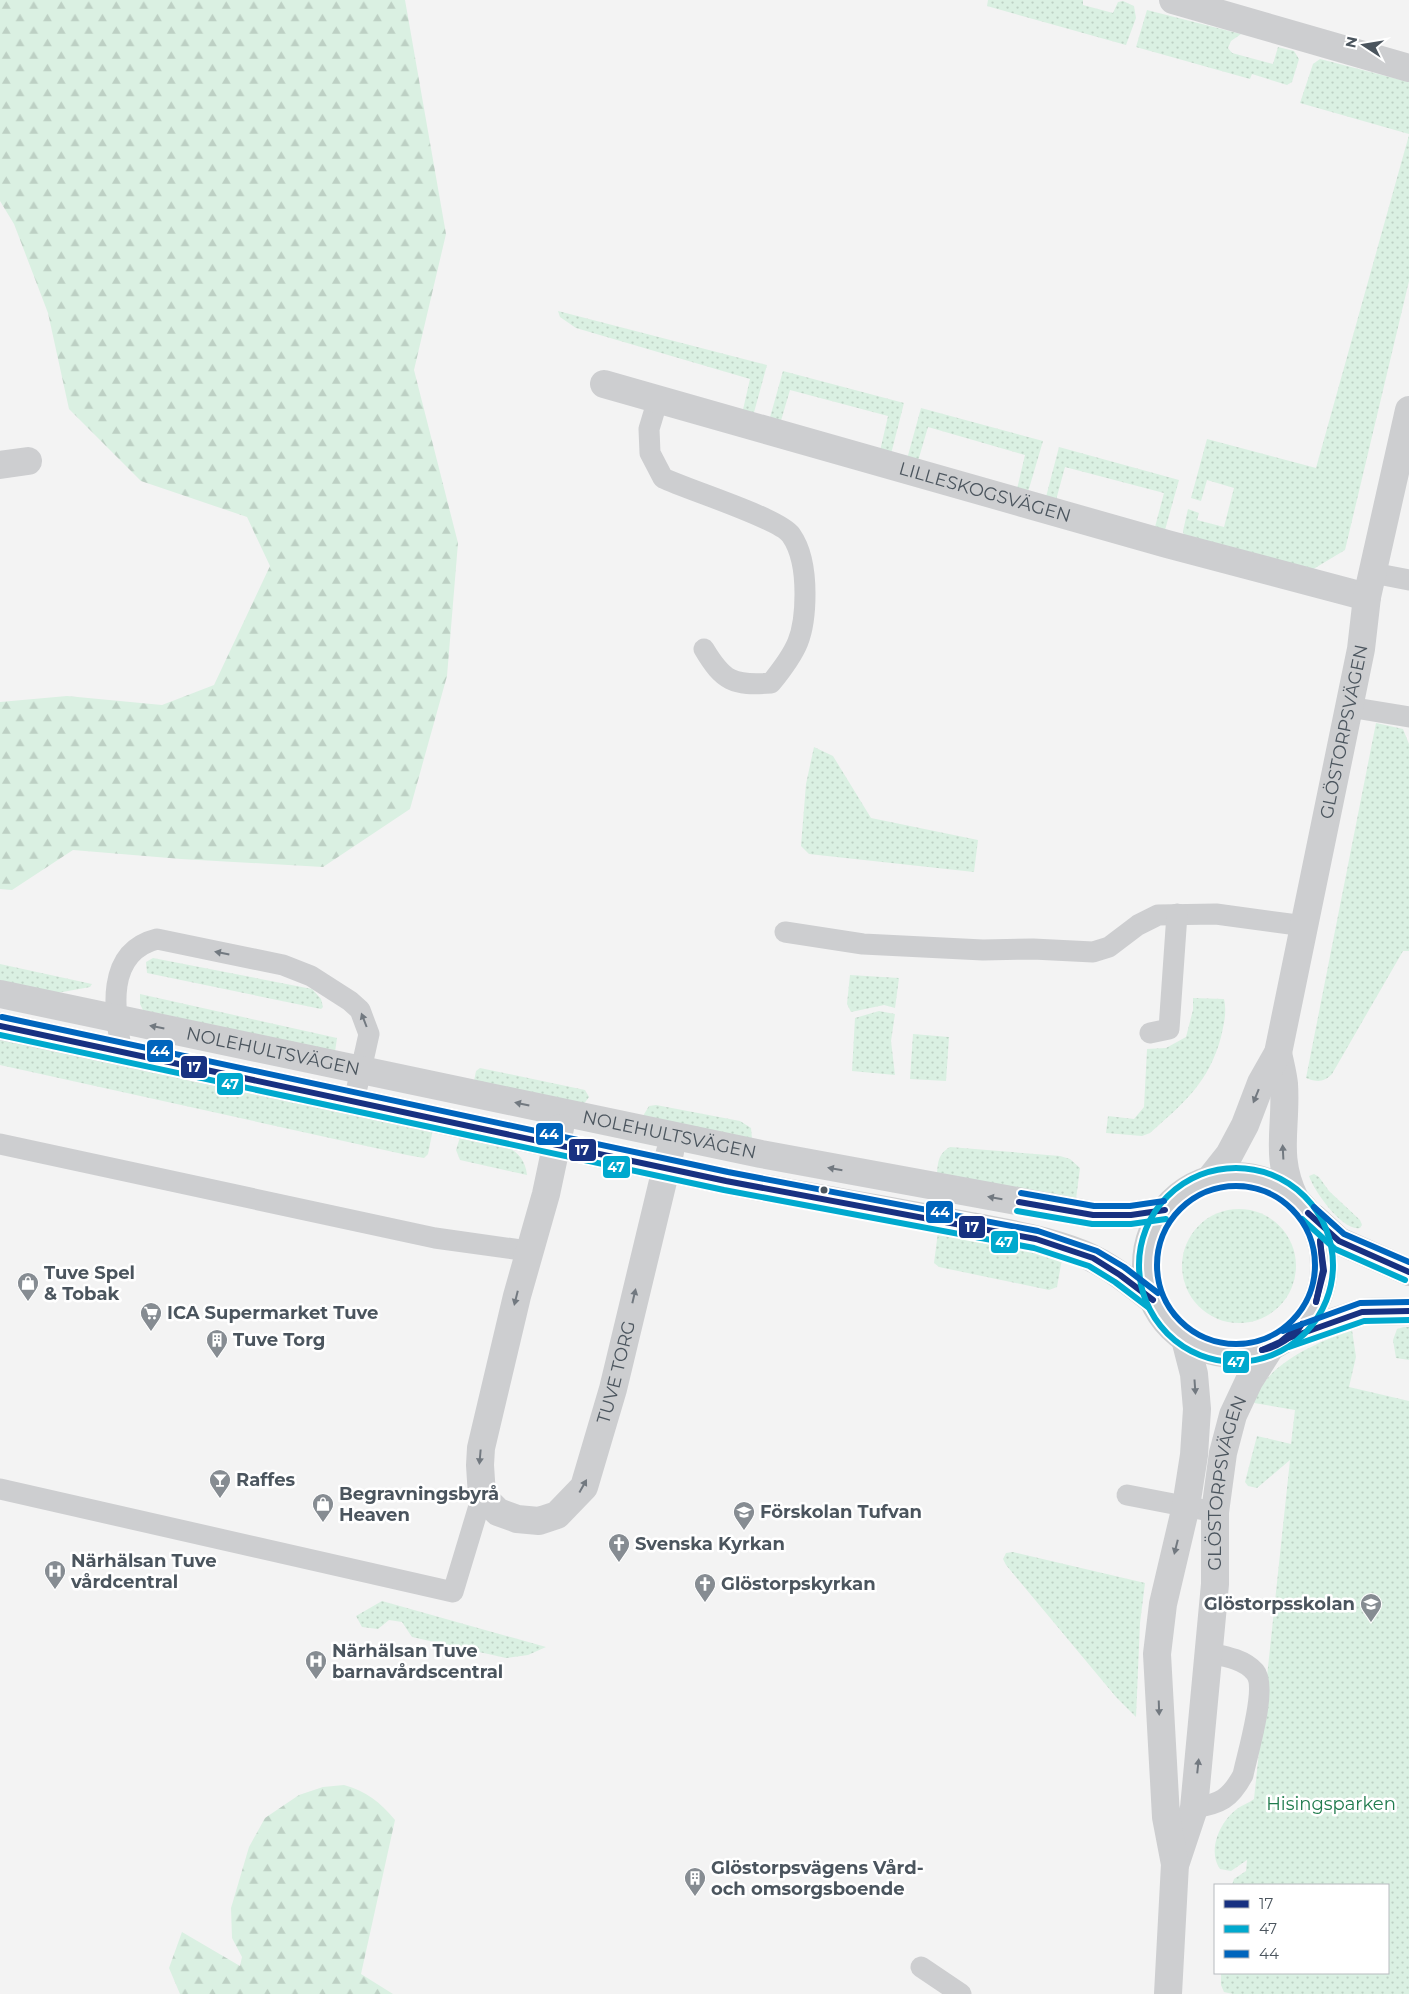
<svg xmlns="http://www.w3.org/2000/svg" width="1409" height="1994" viewBox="0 0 1409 1994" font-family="Montserrat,sans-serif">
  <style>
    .grass { fill: url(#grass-dots) }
    .forest { fill: url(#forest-firs) }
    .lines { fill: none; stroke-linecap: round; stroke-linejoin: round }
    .lane { stroke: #cdced0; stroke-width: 21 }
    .street { stroke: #cdced0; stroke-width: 28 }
    .bus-1-casing { stroke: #fff; stroke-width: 10 }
    .bus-2-casing { stroke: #fff; stroke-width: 10 }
    .bus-3-casing { stroke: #fff; stroke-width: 10 }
    .bus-1 { stroke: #183181; stroke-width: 6 }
    .bus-2 { stroke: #00a9ce; stroke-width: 6 }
    .bus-3 { stroke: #0065bd; stroke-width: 6 }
    .oneway { fill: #727980 }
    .bus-dot { fill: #4b555e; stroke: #fff; stroke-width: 2 }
    .labels { text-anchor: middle; stroke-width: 5; stroke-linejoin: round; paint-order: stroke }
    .street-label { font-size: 18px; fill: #4b555e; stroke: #fff }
    .poi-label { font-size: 18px; font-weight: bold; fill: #4b555e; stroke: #fff; text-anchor: start }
    .park-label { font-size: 18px; fill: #207b4d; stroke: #fff }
    .line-badge { stroke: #fff; stroke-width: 2 }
    .badge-label { font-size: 14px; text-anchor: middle; font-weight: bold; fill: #fff }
  </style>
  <defs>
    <pattern id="grass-dots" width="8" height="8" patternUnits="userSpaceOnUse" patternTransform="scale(1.25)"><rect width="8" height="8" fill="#daf0e2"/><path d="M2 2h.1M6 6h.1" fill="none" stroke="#bdd0c4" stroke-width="1.8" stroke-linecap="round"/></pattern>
    <pattern id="forest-firs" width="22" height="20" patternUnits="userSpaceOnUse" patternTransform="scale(1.25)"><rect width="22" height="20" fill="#daf0e2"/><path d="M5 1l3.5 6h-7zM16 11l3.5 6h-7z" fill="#bdd0c4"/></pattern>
  </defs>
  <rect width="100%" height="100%" fill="#f3f3f3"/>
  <g class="grass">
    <path d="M988,0H1083V5L1113,13L1118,2L1123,1L1134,6L1136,18L1126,45L987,6Z"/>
    <path d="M1147,10L1241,34L1231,41L1228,48L1232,53L1273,64L1278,47L1294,51L1299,59L1292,82L1287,85L1252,74L1250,79L1136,47Z"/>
    <path d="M1320,59L1409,82V134L1300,103L1313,64Z"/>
    <path d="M1409,135V281L1345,550L1310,571L1184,535L1183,531L1188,509L1199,513L1197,520L1224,527L1234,488L1207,480L1201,501L1191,498L1207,439L1316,468Z"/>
    <path d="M558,311L767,365L753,416L742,414L750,379L576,328L560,317Z"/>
    <path d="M783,371L904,403L891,454L880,451L888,416L790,390L780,424L769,421Z"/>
    <path d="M921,408L1043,441L1028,492L1017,489L1025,455L928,427L918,461L907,459Z"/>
    <path d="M1059,447L1179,480L1165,530L1155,527L1164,493L1065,467L1056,500L1046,497Z"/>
    <path d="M1376,723L1403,729L1409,744V951H1403L1332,1074C1323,1083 1317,1082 1306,1078Z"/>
    <path d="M814,747L833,756L871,818L978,840L974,872L809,854L801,846L806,784Z"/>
    <path d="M153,958L312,989L321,999L323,1007L321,1009L147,973L146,962Z"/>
    <path d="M0,964L92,984L90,987L57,993L0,981Z"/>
    <path d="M850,975L899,978L895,1008L884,1005L851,1012L847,1004Z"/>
    <path d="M140,994L337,1038L335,1052L143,1010L140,1004Z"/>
    <path d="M1193,998L1224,999C1227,1013 1224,1023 1221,1037C1209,1082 1184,1103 1150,1133L1142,1136L1106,1133L1108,1116L1134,1119L1144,1107L1147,1049L1166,1048L1186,1037L1193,1010Z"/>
    <path d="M879,1011L895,1014L891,1041L895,1075L852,1071L855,1018Z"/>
    <path d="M913,1034L949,1037L946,1081L910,1079Z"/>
    <path d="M0,1038L433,1129L428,1154L424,1158L407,1155L0,1065Z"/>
    <path d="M480,1068L585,1090L589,1097L583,1105L474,1081L476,1071Z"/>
    <path d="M656,1105L740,1121L751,1128L752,1139L643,1116L649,1106Z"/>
    <path d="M461,1134C487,1141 524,1142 527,1175L460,1160L456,1150Z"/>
    <path d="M950,1147L1060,1156L1070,1159L1080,1168L1076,1199L937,1175C938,1162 938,1154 950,1147Z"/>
    <path d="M1314,1174L1319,1177L1329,1191L1360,1220L1362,1225L1360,1228C1343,1232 1314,1191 1309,1176Z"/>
    <circle cx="1239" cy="1266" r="57"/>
    <path d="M938,1232L990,1241L1062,1259L1057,1287L1049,1290L939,1267L934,1263Z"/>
    <path d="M1404,1327H1409V1360L1396,1358L1393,1340L1397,1329Z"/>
    <path d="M1352,1330L1356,1357L1349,1387L1409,1401V1994H1233L1224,1992L1221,1985V1973H1388V1885H1232L1234,1879L1246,1871L1247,1860L1231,1871L1220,1869C1207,1851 1220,1821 1237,1809C1242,1805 1249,1803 1254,1799L1290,1460L1257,1488L1248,1486L1245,1482L1257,1436L1291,1444L1295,1410L1254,1403C1264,1364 1318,1342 1352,1330Z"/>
    <path d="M1013,1552L1145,1583L1140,1623L1136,1717L1116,1697L1006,1565L1003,1559L1006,1553Z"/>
    <path d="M382,1601L546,1647L528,1655L506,1658L412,1637L402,1622L389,1620L378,1629L362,1627L356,1616Z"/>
  </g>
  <g class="forest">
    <path d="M0,0H405L446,234L414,370L458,543L447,676L410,809L323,867L181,859L73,850L12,890L0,889V702L67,696L162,705L214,685L270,566L247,517L141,481L69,409L48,313L14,224L0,201Z"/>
    <path d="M344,1785C366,1791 380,1802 395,1820L361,1974L393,1994H180L169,1968L182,1932L240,1966L242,1957L232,1938L231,1908L249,1847L265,1818L299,1795L323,1787Z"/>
  </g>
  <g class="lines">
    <g class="lane">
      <path d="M658,399L649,429L650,453L663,478C688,490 779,518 791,535C803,552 805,574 805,594C805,636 797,651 771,683C733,686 723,681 704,649"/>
      <path d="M1373,573L1409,580"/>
      <path d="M1349,707L1409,717"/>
      <path d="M785,932L863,944L983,950L1033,949L1093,952L1109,947L1138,925L1158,915L1216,914L1305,926"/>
      <path d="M1150,1033L1169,1029L1177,914"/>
      <path d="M122,1052C114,1012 105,952 157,939L283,965L311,976L350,1001L360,1010L369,1034L354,1101"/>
      <path d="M0,1144L435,1238L528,1251"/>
      <path d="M0,1489L453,1592L482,1496"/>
      <path d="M1127,1495L1215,1512"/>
      <path d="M1194,1808C1220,1804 1230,1799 1243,1775C1247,1755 1268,1687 1255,1672C1244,1659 1224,1656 1209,1653"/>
      <path d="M921,1967L961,1994"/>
    </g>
    <g class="street">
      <path d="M1173,0L1409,68"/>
      <path id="s1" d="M604,384L1167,544L1367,597"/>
      <path d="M0,465L28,461"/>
      <path id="s2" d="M0,994L761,1154L1093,1215H1131L1165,1210"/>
      <path d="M0,1026C242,1077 484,1130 726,1181C802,1196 879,1208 955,1223C997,1231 1043,1238 1083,1254C1109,1265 1131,1283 1153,1300"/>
      <path d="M1278,1053C1280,1063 1283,1074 1284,1084C1287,1128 1274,1156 1295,1199"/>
      <path id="s3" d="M560,1128L546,1194L517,1296L481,1448L480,1465L482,1496L498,1512L517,1519L539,1521L557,1515L584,1487L613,1389L670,1152"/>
      <circle cx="1235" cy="1265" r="89"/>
      <path id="s4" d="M1210,1179L1229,1155L1245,1125L1261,1083L1278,1053L1361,649L1367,597L1409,410"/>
      <path d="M1314,1218L1339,1241L1409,1272"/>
      <path d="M1292,1336L1362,1312L1409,1311"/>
      <path id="s5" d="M1176,1862L1194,1808L1215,1584V1512L1223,1453L1233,1415L1249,1381L1270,1348"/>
      <path d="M1168,1994L1175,1864L1166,1817L1157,1654L1163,1604L1186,1506L1194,1455L1197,1409L1194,1374L1185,1339"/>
    </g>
    <g class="bus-1-casing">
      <g id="bus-1">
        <path d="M0,1026L726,1181L1036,1239L1093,1258L1120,1275L1153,1300"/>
        <path d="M1019,1202L1093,1215H1131L1165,1210"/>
        <path d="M1308,1213L1339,1241L1409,1272"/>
        <path d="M1316,1302L1323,1270L1320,1241"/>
        <path d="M1316,1302L1324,1271L1320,1241"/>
        <path d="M1286,1339L1362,1312L1409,1311"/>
        <path d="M1262,1350L1280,1342L1302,1324"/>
        <path d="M1262,1350C1276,1348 1295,1336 1302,1324"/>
      </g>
    </g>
    <g class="bus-2-casing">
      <g id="bus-2">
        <path d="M0,1035L724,1190L1034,1248L1089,1266L1115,1282L1148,1307"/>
        <circle cx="1236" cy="1265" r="97"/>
        <path d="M1017,1211L1092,1224H1131L1166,1219"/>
        <path d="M1302,1219L1335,1249L1405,1280"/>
        <path d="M1289,1347L1364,1321L1409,1320"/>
      </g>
    </g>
    <g class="bus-3-casing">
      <g id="bus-3">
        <path d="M2,1017L728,1172L1038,1231L1097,1251L1124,1267L1158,1293"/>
        <circle cx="1236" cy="1265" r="79"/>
        <path d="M1021,1193L1094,1206H1130L1164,1201"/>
        <path d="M1314,1207L1344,1234L1409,1262"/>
        <path d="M1283,1331L1360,1303L1409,1302"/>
      </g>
    </g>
    <use href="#bus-1" class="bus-1"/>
    <use href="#bus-2" class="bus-2"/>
    <use href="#bus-3" class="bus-3"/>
  </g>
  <defs><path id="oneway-solid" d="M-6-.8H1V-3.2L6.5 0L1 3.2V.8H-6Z" transform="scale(1.25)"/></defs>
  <g class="oneway">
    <use href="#oneway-solid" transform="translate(222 953) rotate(-169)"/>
    <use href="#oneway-solid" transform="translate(364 1020) rotate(-111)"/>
    <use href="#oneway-solid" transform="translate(157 1027) rotate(-169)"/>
    <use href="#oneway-solid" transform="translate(1256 1096) rotate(112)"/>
    <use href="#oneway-solid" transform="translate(522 1104) rotate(-168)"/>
    <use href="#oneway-solid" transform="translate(1283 1152) rotate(-93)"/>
    <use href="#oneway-solid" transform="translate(835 1169) rotate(-170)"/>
    <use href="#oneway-solid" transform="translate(995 1198) rotate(-170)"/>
    <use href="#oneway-solid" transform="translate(634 1296) rotate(-77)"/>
    <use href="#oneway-solid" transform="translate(516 1298) rotate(104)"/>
    <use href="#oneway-solid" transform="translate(1195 1387) rotate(86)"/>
    <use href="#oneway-solid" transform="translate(480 1457) rotate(95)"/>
    <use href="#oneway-solid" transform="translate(583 1486) rotate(-61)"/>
    <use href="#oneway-solid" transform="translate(1176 1547) rotate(104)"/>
    <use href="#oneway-solid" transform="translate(1159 1708) rotate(88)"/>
    <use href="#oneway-solid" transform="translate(1198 1766) rotate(-84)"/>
  </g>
  <defs>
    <g id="shop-pin" transform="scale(1.125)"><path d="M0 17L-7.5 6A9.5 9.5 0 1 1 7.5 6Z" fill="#868c92" stroke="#fff"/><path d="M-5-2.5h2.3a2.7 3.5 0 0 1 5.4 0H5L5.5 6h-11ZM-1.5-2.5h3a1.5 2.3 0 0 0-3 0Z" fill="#fff"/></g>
    <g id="supermarket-pin" transform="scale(1.125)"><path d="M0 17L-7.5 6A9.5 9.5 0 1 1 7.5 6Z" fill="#868c92" stroke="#fff"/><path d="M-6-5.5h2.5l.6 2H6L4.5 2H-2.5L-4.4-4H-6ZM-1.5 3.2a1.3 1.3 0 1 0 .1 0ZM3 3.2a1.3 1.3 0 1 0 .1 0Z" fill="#fff"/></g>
    <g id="building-pin" transform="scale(1.125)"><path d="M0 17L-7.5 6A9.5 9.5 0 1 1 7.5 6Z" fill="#868c92" stroke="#fff"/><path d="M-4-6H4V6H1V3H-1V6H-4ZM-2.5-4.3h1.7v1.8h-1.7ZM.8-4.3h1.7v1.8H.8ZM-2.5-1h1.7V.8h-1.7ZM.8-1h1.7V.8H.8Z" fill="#fff"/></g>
    <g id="bar-pin" transform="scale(1.125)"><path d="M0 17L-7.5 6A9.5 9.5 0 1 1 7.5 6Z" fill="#868c92" stroke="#fff"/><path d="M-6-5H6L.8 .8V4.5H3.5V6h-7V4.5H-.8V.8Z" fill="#fff"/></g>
    <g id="school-pin" transform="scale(1.125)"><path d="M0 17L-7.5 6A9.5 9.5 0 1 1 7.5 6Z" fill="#868c92" stroke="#fff"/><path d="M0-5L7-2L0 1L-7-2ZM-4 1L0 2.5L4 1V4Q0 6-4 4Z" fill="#fff"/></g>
    <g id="church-pin" transform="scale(1.125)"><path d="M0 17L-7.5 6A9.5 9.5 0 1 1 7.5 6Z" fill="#868c92" stroke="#fff"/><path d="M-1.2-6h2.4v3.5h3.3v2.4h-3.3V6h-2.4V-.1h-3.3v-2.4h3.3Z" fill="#fff"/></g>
    <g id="hospital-pin" transform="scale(1.125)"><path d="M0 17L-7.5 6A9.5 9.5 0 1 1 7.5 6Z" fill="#868c92" stroke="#fff"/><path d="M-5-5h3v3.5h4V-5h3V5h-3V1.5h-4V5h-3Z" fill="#fff"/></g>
  </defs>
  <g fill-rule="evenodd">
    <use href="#shop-pin" x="28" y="1283"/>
    <use href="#supermarket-pin" x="151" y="1313"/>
    <use href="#building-pin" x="217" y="1340"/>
    <use href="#bar-pin" x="220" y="1480"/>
    <use href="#shop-pin" x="323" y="1504"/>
    <use href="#school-pin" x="744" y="1512"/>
    <use href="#church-pin" x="619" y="1544"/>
    <use href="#hospital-pin" x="55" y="1571"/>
    <use href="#church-pin" x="705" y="1584"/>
    <use href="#school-pin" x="1371" y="1604"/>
    <use href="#hospital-pin" x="316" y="1661"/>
    <use href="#building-pin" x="695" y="1878"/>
  </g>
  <circle class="bus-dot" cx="824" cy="1190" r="4.5"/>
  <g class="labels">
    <g class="street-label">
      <text dy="6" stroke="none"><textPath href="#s1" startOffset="396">LILLESKOGSVÄGEN</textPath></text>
      <text dy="6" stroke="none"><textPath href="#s4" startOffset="472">GLÖSTORPSVÄGEN</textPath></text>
      <text dy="6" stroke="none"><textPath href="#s2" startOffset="279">NOLEHULTSVÄGEN</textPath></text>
      <text dy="6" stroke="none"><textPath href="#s2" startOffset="684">NOLEHULTSVÄGEN</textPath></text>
      <text dy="6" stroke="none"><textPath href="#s3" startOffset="620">TUVE TORG</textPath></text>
      <text dy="6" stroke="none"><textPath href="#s5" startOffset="384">GLÖSTORPSVÄGEN</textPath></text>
    </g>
    <g class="poi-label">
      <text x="44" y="1279">Tuve Spel<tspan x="44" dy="21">&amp; Tobak</tspan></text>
      <text x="167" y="1319">ICA Supermarket Tuve</text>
      <text x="233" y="1346">Tuve Torg</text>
      <text x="236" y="1486">Raffes</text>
      <text x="339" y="1500">Begravningsbyrå<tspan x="339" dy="21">Heaven</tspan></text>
      <text x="760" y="1518">Förskolan Tufvan</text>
      <text x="635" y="1550">Svenska Kyrkan</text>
      <text x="71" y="1567">Närhälsan Tuve<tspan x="71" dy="21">vårdcentral</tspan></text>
      <text x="721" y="1590">Glöstorpskyrkan</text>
      <text x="1355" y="1610" text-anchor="end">Glöstorpsskolan</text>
      <text x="332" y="1657">Närhälsan Tuve<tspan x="332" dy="21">barnavårdscentral</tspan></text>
      <text x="711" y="1874">Glöstorpsvägens Vård-<tspan x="711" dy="21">och omsorgsboende</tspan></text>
    </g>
    <g class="park-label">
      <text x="1331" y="1810">Hisingsparken</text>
    </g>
  </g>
  <g class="line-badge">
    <rect x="146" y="1039" width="28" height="24" rx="5" fill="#0065bd"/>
    <rect x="180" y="1055" width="28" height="24" rx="5" fill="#183181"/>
    <rect x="216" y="1072" width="28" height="24" rx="5" fill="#00a9ce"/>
    <rect x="535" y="1122" width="29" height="24" rx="5" fill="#0065bd"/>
    <rect x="568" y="1138" width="29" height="24" rx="5" fill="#183181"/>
    <rect x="602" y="1155" width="29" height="24" rx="5" fill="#00a9ce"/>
    <rect x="925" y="1200" width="29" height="24" rx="5" fill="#0065bd"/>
    <rect x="958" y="1215" width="28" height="24" rx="5" fill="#183181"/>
    <rect x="990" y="1230" width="29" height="24" rx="5" fill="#00a9ce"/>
    <rect x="1222" y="1350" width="28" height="24" rx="5" fill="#00a9ce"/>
  </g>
  <g class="badge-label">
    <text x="160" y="1056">44</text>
    <text x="194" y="1072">17</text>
    <text x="230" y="1089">47</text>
    <text x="549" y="1139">44</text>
    <text x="582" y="1155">17</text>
    <text x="616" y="1172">47</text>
    <text x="940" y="1217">44</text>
    <text x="972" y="1232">17</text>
    <text x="1004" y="1247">47</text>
    <text x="1236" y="1367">47</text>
  </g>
  <rect x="1214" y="1884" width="175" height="90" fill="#ffffff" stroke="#b7bbbf"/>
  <rect x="1224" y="1900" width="25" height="8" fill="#183181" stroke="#b7bbbf"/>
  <text x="1259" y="1909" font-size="15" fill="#4b555e">17</text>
  <rect x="1224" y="1925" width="25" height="8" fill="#00a9ce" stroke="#b7bbbf"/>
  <text x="1259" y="1934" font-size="15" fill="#4b555e">47</text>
  <rect x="1224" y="1950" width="25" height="8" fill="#0065bd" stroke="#b7bbbf"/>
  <text x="1259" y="1959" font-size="15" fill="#4b555e">44</text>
  <g transform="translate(1364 45) rotate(282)" stroke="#ffffff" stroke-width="4" paint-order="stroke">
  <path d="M0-4L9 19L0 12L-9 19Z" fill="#4b555e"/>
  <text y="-8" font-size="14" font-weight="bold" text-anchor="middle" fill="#4b555e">N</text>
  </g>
</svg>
